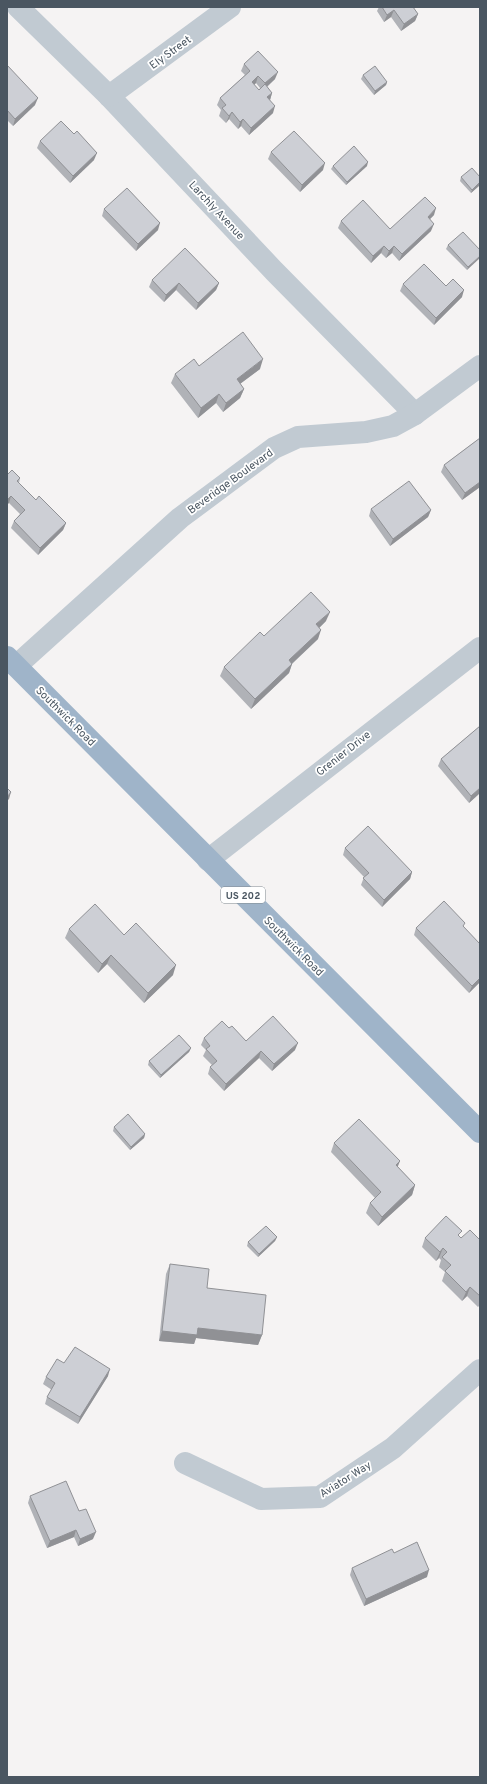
<svg xmlns="http://www.w3.org/2000/svg" width="487" height="1784" viewBox="0 0 487 1784" font-family="Overpass,sans-serif">
  <style>
    .lines { fill: none; stroke-linecap: round; stroke-linejoin: round }
    .minor { stroke: #c1cad2; stroke-width: 22 }
    .trunk { stroke: #9fb4c9; stroke-width: 22 }
    .wall { fill: #b0b2b7; fill-rule: evenodd }
    .shaded-wall { fill: #909195 }
    .building { fill: #cdcfd5; stroke: #909195 }
    .labels { text-anchor: middle; stroke-width: 3.5; stroke-linejoin: round; paint-order: stroke }
    .shield { fill: #fff; stroke: #808990; stroke-width: 1 }
    .shield-label { font-size: 10px; font-weight: bold; fill: #4a5661 }
    .street-label { font-size: 11px; fill: #4a5661; stroke: #fff }
  </style>
  <rect width="100%" height="100%" fill="#f5f3f3"/>
  <g class="lines">
    <g class="minor">
      <path d="M18,7L109,96L274,271L415,414"/>
      <path d="M109,96L230,7"/>
      <path d="M16,666L180,518L274,448L298,437L366,432L393,426L415,414L480,366"/>
      <path d="M208,860L480,648"/>
      <path d="M185,1463L261,1499L320,1497L393,1448L480,1370"/>
    </g>
    <path class="trunk" d="M7,657L480,1132"/>
  </g>
  <g class="wall">
    <path d="M379,7H413L418,14L415,21L401,31L391,17L384,22L377,11Z"/>
    <path d="M244,64L275,79L267,87L272,93L270,100L273,113L249,135L241,126L238,129L229,119L226,123L219,116L221,110L217,105L220,98L245,75L241,71ZM256,83L260,88L259,90L254,85Z"/>
    <path d="M7,65L35,105L13,126L7,120Z"/>
    <path d="M363,75L387,82L386,85L374,95L361,79Z"/>
    <path d="M74,134L94,160L70,183L37,148L40,141Z"/>
    <path d="M271,152L323,170L300,192L268,159Z"/>
    <path d="M333,166H367L346,185L331,169Z"/>
    <path d="M461,177H480V185L471,193L460,181Z"/>
    <path d="M104,209L158,230L136,251L102,216Z"/>
    <path d="M434,215L430,219L431,231L399,261L392,253L386,258L381,253L371,263L338,228L341,221L390,229Z"/>
    <path d="M448,245L480,250L467,270L446,249Z"/>
    <path d="M152,280L219,283L216,290L196,310L176,290L164,302L149,287Z"/>
    <path d="M403,284L446,286L462,297L434,325L400,291Z"/>
    <path d="M199,366L260,369L240,384L244,389L240,398L223,412L216,403L198,418L171,383L175,374Z"/>
    <path d="M480,438V487L462,500L441,472L444,465Z"/>
    <path d="M7,475L20,478L19,483L36,500L66,523L63,530L38,555L11,528L14,521L20,514L9,503Z"/>
    <path d="M371,509L431,510L428,517L390,546L369,516Z"/>
    <path d="M326,621L319,628L318,639L292,664L289,673L251,709L220,676L224,667L264,636Z"/>
    <path d="M480,726V793L469,803L438,766L441,759Z"/>
    <path d="M345,848L412,872L410,879L382,907L361,885L364,877L343,855Z"/>
    <path d="M464,927L480,982L469,993L414,935L416,928Z"/>
    <path d="M69,929L124,935L173,975L144,1003L107,964L98,973L65,938Z"/>
    <path d="M229,1028L246,1041L295,1050L272,1071L259,1058L224,1091L208,1074L210,1067L212,1065L203,1056L206,1050L201,1045L204,1038Z"/>
    <path d="M191,1048L189,1052L160,1078L148,1065L149,1061Z"/>
    <path d="M114,1127L145,1134L144,1138L130,1150L113,1131Z"/>
    <path d="M334,1143L398,1167L415,1185L412,1195L378,1226L366,1213L370,1203L375,1198L331,1152Z"/>
    <path d="M277,1237L275,1241L258,1257L247,1246L248,1242Z"/>
    <path d="M460,1237L461,1238L480,1240V1305L478,1307L467,1296L462,1301L442,1281L445,1272L439,1267L441,1260L439,1258L436,1261L422,1247L425,1238Z"/>
    <path d="M170,1264L207,1288L262,1335L258,1345L196,1338L194,1344L159,1341L166,1274Z"/>
    <path d="M64,1363L108,1376L78,1424L45,1404L47,1397L52,1390L43,1384L46,1377Z"/>
    <path d="M30,1496L79,1511L93,1539L78,1546L74,1537L47,1548L28,1503Z"/>
    <path d="M394,1553L427,1577L364,1606L350,1575L352,1568Z"/>
  </g>
  <g class="shaded-wall">
    <path d="M394,10L391,17L384,22L387,15Z"/>
    <path d="M418,14L415,21L401,31L404,24Z"/>
    <path d="M278,72L275,79L263,90L265,83Z"/>
    <path d="M258,76L256,83L249,89L252,82Z"/>
    <path d="M387,82L386,85L374,95L375,91Z"/>
    <path d="M272,93L270,100L267,97Z"/>
    <path d="M38,98L35,105L13,126L15,119Z"/>
    <path d="M275,106L273,113L249,135L251,128Z"/>
    <path d="M232,112L229,119L226,123L229,116Z"/>
    <path d="M243,119L241,126L238,129L240,122Z"/>
    <path d="M97,153L94,160L70,183L73,176Z"/>
    <path d="M368,162L367,166L346,185L347,182Z"/>
    <path d="M325,163L323,170L300,192L302,185Z"/>
    <path d="M480,182V185L471,193L472,190Z"/>
    <path d="M436,208L434,215L425,224L428,217Z"/>
    <path d="M160,223L158,230L136,251L138,244Z"/>
    <path d="M434,224L431,231L399,261L402,254Z"/>
    <path d="M384,246L381,253L371,263L373,256Z"/>
    <path d="M394,246L392,253L386,258L389,251Z"/>
    <path d="M480,256V258L467,270L468,267Z"/>
    <path d="M179,283L176,290L164,302L166,295Z"/>
    <path d="M219,283L216,290L196,310L198,303Z"/>
    <path d="M464,290L462,297L434,325L436,318Z"/>
    <path d="M263,359L260,369L233,389L237,379Z"/>
    <path d="M244,389L240,398L223,412L226,403Z"/>
    <path d="M219,394L216,403L198,418L201,408Z"/>
    <path d="M480,482V487L462,500L465,493Z"/>
    <path d="M11,496L9,503L7,505V500Z"/>
    <path d="M431,510L428,517L390,546L393,539Z"/>
    <path d="M66,523L63,530L38,555L40,548Z"/>
    <path d="M330,612L326,621L313,634L316,624Z"/>
    <path d="M321,630L318,639L285,670L289,660Z"/>
    <path d="M292,664L289,673L251,709L255,699Z"/>
    <path d="M480,788V793L469,803L471,796Z"/>
    <path d="M11,792L9,799L7,801V797Z"/>
    <path d="M412,872L410,879L382,907L384,900Z"/>
    <path d="M111,955L107,964L98,973L102,964Z"/>
    <path d="M176,965L173,975L144,1003L148,993Z"/>
    <path d="M480,978V982L469,993L472,986Z"/>
    <path d="M298,1043L295,1050L272,1071L274,1064Z"/>
    <path d="M191,1048L189,1052L160,1078L161,1075Z"/>
    <path d="M261,1051L259,1058L224,1091L226,1084Z"/>
    <path d="M145,1134L144,1138L130,1150L131,1147Z"/>
    <path d="M400,1161L396,1171V1165Z"/>
    <path d="M415,1185L412,1195L378,1226L382,1217Z"/>
    <path d="M277,1237L275,1241L258,1257L259,1254Z"/>
    <path d="M443,1248L439,1258L436,1261L440,1252Z"/>
    <path d="M470,1287L467,1296L462,1301L466,1292Z"/>
    <path d="M198,1328L262,1335L258,1345L196,1338L194,1344L159,1341L162,1331Z"/>
    <path d="M110,1369L108,1376L78,1424L80,1417Z"/>
    <path d="M76,1530L74,1537L47,1548L50,1541Z"/>
    <path d="M96,1532L93,1539L78,1546L80,1539Z"/>
    <path d="M429,1570L427,1577L364,1606L366,1599Z"/>
  </g>
  <g class="building">
    <path d="M382,7H413L418,14L404,24L394,10L387,15Z"/>
    <path d="M258,51L278,72L265,83L258,76L252,82L259,90L265,84L272,93L267,97L275,106L251,128L243,119L240,122L232,112L229,116L222,108L226,105L220,98L250,71L244,64Z"/>
    <path d="M7,65L38,98L15,119L7,110Z"/>
    <path d="M375,66L387,82L375,91L363,75Z"/>
    <path d="M61,121L74,134L77,131L97,153L73,176L40,141Z"/>
    <path d="M294,131L325,163L302,185L271,152Z"/>
    <path d="M354,146L368,162L347,182L333,166Z"/>
    <path d="M472,168L480,177V182L472,190L461,177Z"/>
    <path d="M127,188L160,223L138,244L104,209Z"/>
    <path d="M425,197L436,208L428,217L434,224L402,254L394,246L389,251L384,246L373,256L341,221L363,200L390,229Z"/>
    <path d="M463,232L480,250V256L468,267L448,245Z"/>
    <path d="M185,248L219,283L198,303L179,283L166,295L152,280Z"/>
    <path d="M424,264L446,286L453,279L464,290L436,318L403,284Z"/>
    <path d="M243,332L263,359L237,379L244,389L226,403L219,394L201,408L175,374L194,359L199,366Z"/>
    <path d="M480,438V482L465,493L444,465Z"/>
    <path d="M12,470L20,478L17,481L36,500L39,496L66,523L40,548L14,521L25,510L11,496L7,500V475Z"/>
    <path d="M409,481L431,510L393,539L371,509Z"/>
    <path d="M311,592L330,612L316,624L321,630L289,660L292,664L255,699L224,667L260,632L264,636Z"/>
    <path d="M480,726V788L471,796L441,759Z"/>
    <path d="M7,788L11,792L7,797Z"/>
    <path d="M368,826L412,872L384,900L363,878L369,873L345,848Z"/>
    <path d="M444,901L465,923L463,926L480,944V978L472,986L416,928Z"/>
    <path d="M95,904L124,935L136,923L176,965L148,993L111,955L102,964L69,929Z"/>
    <path d="M273,1016L298,1043L274,1064L261,1051L226,1084L210,1067L217,1061L206,1049L210,1046L204,1038L222,1021L229,1028L232,1026L246,1041Z"/>
    <path d="M179,1035L191,1048L161,1075L149,1061Z"/>
    <path d="M128,1114L145,1134L131,1147L114,1127Z"/>
    <path d="M359,1119L400,1161L396,1165L415,1185L382,1217L370,1203L381,1192L334,1143Z"/>
    <path d="M446,1216L462,1231L458,1235L461,1238L470,1230L480,1240V1296L470,1287L466,1292L445,1271L451,1265L442,1257L447,1252L443,1248L440,1252L425,1238Z"/>
    <path d="M266,1226L277,1237L259,1254L248,1242Z"/>
    <path d="M170,1264L209,1269L207,1288L266,1295L262,1335L198,1328L197,1335L162,1331Z"/>
    <path d="M75,1347L110,1369L80,1417L47,1397L55,1383L46,1377L57,1359L64,1363Z"/>
    <path d="M66,1481L79,1511L86,1509L96,1532L80,1539L76,1530L50,1541L30,1496Z"/>
    <path d="M417,1542L429,1570L366,1599L352,1568L392,1549L394,1553Z"/>
  </g>
  <g class="labels">
    <rect class="shield" x="221" y="887" width="44" height="16" rx="3"/>
    <g class="shield-label">
      <text x="243" y="899">US 202</text>
    </g>
    <g class="street-label">
      <text transform="translate(170 52) rotate(-36)" y="4">Ely Street</text>
      <text transform="translate(217 210) rotate(47)" y="4">Larchly Avenue</text>
      <text transform="translate(230 481) rotate(-36)" y="4">Beveridge Boulevard</text>
      <text transform="translate(66 716) rotate(45)" y="4">Southwick Road</text>
      <text transform="translate(343 753) rotate(-38)" y="4">Grenier Drive</text>
      <text transform="translate(294 946) rotate(45)" y="4">Southwick Road</text>
      <text transform="translate(345 1479) rotate(-32)" y="4">Aviator Way</text>
    </g>
  </g>
  <rect width="487" height="1784" fill="none" stroke="#4a5661" stroke-width="16"/>
</svg>
